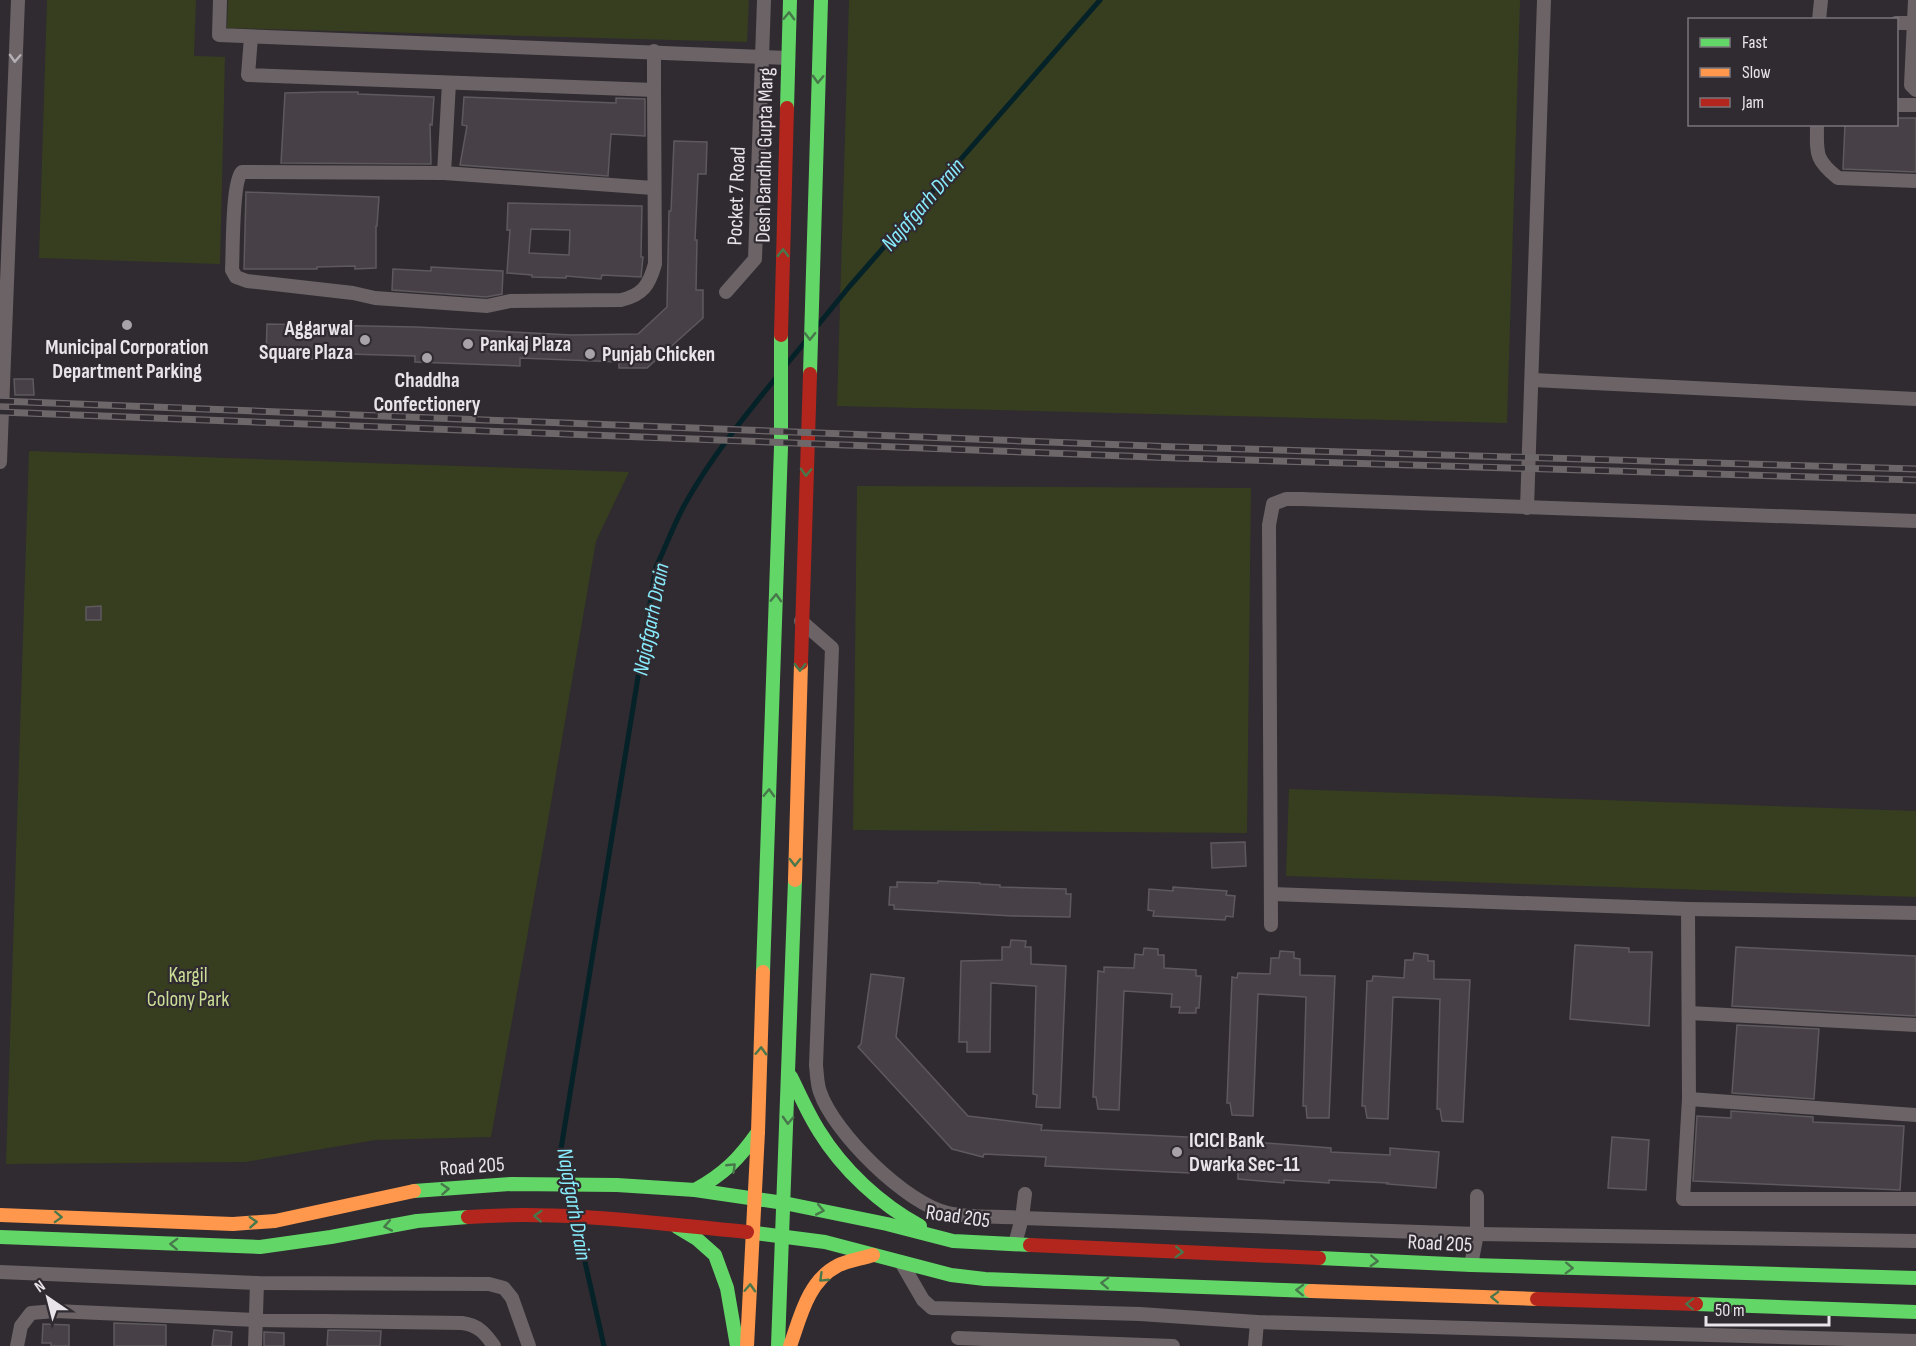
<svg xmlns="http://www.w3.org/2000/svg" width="1916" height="1346" viewBox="0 0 1916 1346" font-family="'Sofia Sans Condensed',sans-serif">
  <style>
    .green { fill: #373e1f }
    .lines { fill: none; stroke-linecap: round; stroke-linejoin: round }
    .stream { stroke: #042227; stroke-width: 5 }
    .building { fill: #484047; stroke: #5d595d; stroke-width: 1.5; fill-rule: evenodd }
    .street { stroke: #6b6365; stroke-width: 14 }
    .fast { stroke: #63d668; stroke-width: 14 }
    .slow { stroke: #ff974d; stroke-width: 14 }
    .jam { stroke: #b3261e; stroke-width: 14 }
    .rail-casing { stroke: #6d676a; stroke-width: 7 }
    .rail { stroke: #302a31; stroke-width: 4.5; stroke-dasharray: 14; stroke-linecap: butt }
    .oneway { stroke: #47774a }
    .oneway2 { stroke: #b6b0b4 }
    .poi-dot { fill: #a7a3a8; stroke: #302a31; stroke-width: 2 }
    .labels { text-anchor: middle; stroke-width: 4.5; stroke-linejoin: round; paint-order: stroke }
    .street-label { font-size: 21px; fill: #e8e4e9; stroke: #302a31 }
    .poi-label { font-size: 21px; font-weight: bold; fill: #e8e4e9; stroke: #302a31; text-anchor: start }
    .park-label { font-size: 21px; fill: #cbde95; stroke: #302a31 }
    .water-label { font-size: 22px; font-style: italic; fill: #88ecfd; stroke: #302a31 }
  </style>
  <rect width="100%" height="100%" fill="#2f2b30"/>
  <g class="green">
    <path d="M47,0H196L194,56L225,57L220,264L39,258Z"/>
    <path d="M228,0H749L747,42L227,28Z"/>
    <path d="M849,0H1520L1507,423L837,406Z"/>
    <path d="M29,451L629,472L596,541L547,826L491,1137L375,1140L245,1162L6,1164Z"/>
    <path d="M857,486L1251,488L1247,833L853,830Z"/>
    <path d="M1289,789L1916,811V897L1286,876Z"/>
  </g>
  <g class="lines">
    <g class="stream">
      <path d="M818,325L849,287L1100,0"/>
      <path d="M786,365L805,342"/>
      <path d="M568,1181L561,1149L656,567C666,546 674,524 685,504C710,459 743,418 775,379"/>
      <path d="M570,1190L574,1213"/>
      <path d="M576,1222L604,1346"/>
    </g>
  </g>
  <g class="building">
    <path d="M323,92H358V94L434,97L432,125L430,124L431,164L281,163L285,93Z"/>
    <path d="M464,97L616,103V98L645,99V136L611,134L608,176L460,165L467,126L462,125Z"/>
    <path d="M1896,118H1916V172L1843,169L1845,124H1896Z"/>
    <path d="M674,141L707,142L706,174H698L695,240H697L696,290H703V318L647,368H619V362L520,358V366L415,362V356L314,353V359L266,358L267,324L417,327L571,335L638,334L667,307L669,211H671Z"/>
    <path d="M246,192L379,197L377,226H376V268L355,269V266L317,267V269H244Z"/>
    <path d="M508,203L642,206L641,257H643L641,277L602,275L601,279L566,276V278L532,277V275L507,273L510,230H507ZM531,229L570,230L569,255L529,253Z"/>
    <path d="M431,267L503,271L502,294L486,297L392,290L393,269L431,271Z"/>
    <path d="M14,379H33L34,395H15Z"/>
    <path d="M101,606V620H86V607Z"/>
    <path d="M1245,842L1246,866L1212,868L1211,843Z"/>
    <path d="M938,881L980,883V884L1000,885V887L1066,889V894H1071L1070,917L1012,916L894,909V905H889L890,887H897V882L938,883Z"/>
    <path d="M1173,887L1227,891L1226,895L1235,896L1233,917L1226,916L1225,920L1153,916L1154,911L1148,910L1149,889L1173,891Z"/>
    <path d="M1011,940L1026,941L1025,947H1031V964L1066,966L1060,1108L1036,1107L1037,1095L1033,1094L1036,986L991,983L990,1052H967V1042H959L961,961L1002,960V947H1010Z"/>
    <path d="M1575,945L1629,948V952H1652L1649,1026L1570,1019Z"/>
    <path d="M1736,947L1916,956V1016L1732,1006Z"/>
    <path d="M1144,948L1158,949V955H1164V968L1196,970V976H1201L1199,1008H1196V1013H1179L1180,1007H1171L1172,994L1124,991L1119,1110L1098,1109L1096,1097H1093L1098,971L1104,972V967L1134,968L1135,954L1143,955Z"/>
    <path d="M1280,951L1294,952V958L1300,959V975L1335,976L1329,1118H1307L1306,1106H1303L1306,997L1258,994L1253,1116L1232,1115L1230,1103H1227L1232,977L1237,978L1238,973L1270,974L1271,958H1279Z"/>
    <path d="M1414,953L1428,955V961H1434V979L1470,980L1463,1122L1442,1121L1440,1109H1437L1440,999L1393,997L1388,1119L1367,1118L1365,1106H1362L1367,981H1372L1373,976L1404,978L1405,960H1413Z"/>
    <path d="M871,974L904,978L896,1037L968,1116L1042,1125L1041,1130L1228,1139V1140L1331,1148V1152L1390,1155V1148L1439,1152L1436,1188L1387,1184L1388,1183L1329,1180V1183L1284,1180V1183L1238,1179V1169H1189V1173L1045,1166L1046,1157L984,1154L983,1157L952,1149L858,1047L861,1044Z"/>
    <path d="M1737,1025L1819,1029L1814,1099L1732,1093Z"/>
    <path d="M1731,1111L1813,1117V1122L1904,1126L1900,1190L1693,1181L1697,1116L1731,1118Z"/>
    <path d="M1612,1137L1649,1140L1646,1190L1608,1188Z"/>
    <path d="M114,1323L166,1325V1346H114Z"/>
    <path d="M43,1324L69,1325V1346H51V1343H42Z"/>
    <path d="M214,1330L232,1332L231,1346H212Z"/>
    <path d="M328,1330L381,1331L380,1346H327Z"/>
    <path d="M264,1332L284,1333V1346H264Z"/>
  </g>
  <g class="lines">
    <g class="street">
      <path d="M220,0L219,35L788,58"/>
      <path d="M1915,0L1911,85L1916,90"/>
      <path d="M1819,20L1821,0"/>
      <path d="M1896,23H1914"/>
      <path d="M251,37L248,75L654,90V51"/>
      <path d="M1896,105H1916"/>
      <path d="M1817,124C1817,153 1814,159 1838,178L1916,181"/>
      <path d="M444,173L449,83"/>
      <path d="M653,188L444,173L242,172C232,181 233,252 232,270L236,277L247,281L353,293L375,298L487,306L510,301L621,300C643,295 649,285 655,264L654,90"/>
      <path d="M726,292L755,259L764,0"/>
      <path d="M1533,380L1916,399"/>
      <path d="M0,462L18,0"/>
      <path d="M1527,508L1544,0"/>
      <path d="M801,621L832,648L816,1065C817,1074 817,1084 820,1092C834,1133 906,1204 948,1213C970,1218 999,1216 1022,1218L1477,1234L1916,1241"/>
      <path d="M1272,894L1688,909L1916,913"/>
      <path d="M1688,909L1689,1099L1683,1199H1916"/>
      <path d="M1271,925L1269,525L1273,504L1286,499H1301L1916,521"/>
      <path d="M1689,1013L1916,1025"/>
      <path d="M1689,1099L1916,1115"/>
      <path d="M1015,1244L1022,1218L1025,1194"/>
      <path d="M901,1262L923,1300L932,1308L1140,1314L1257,1322L1916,1341"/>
      <path d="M1471,1265L1477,1234V1196"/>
      <path d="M0,1272L257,1283L489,1284L504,1288L512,1298L529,1346"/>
      <path d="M958,1338L1173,1346"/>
      <path d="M17,1346L21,1326L31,1313L55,1311L256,1320L462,1323C478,1325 485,1333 494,1346"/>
      <path d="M255,1346L257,1283"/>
      <path d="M1255,1346L1257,1322"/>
    </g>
    <g class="fast">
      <path d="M787,108L790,0"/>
      <path d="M810,374L821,0"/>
      <path d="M763,972L781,447V335"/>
      <path d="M791,1077C800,1095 808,1114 819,1131C843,1170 880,1204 920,1226"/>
      <path d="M695,1190C724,1174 739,1159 758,1132"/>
      <path d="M414,1191L511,1184L617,1185L695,1190L784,1203L887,1224L953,1241L1030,1245"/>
      <path d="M677,1227L697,1239L715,1255L727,1288L737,1346"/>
      <path d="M747,1232L825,1242L951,1275L985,1279L1311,1291"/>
      <path d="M0,1237L260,1247L331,1237L417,1221L468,1217"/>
      <path d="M1319,1258L1471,1265L1916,1278"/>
      <path d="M1696,1304L1916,1312"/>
      <path d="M778,1346L795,880"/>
    </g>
    <g class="slow">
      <path d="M795,880L801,663"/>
      <path d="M0,1215L233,1224L275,1221L414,1191"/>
      <path d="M1311,1291L1537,1299"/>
      <path d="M747,1346L758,1132L763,972"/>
      <path d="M790,1346C800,1318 808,1281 837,1266C848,1260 861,1259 873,1255"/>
    </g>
    <g class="jam">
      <path d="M781,335L787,108"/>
      <path d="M801,663L810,374"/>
      <path d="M468,1217C561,1210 654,1223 747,1232"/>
      <path d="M1030,1245L1319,1258"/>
      <path d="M1537,1299L1696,1304"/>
    </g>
    <g class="rail-casing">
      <g id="rail">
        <path d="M0,401L1177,447L1916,469"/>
        <path d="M0,412L1177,458L1916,480"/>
      </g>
    </g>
    <use href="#rail" class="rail"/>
  </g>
  <defs><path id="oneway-chevron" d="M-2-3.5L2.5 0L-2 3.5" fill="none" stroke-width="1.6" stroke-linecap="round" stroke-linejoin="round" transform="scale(1.5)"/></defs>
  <g class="oneway">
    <use href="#oneway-chevron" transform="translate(789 16) rotate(-88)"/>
    <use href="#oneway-chevron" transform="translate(818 79) rotate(92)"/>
    <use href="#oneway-chevron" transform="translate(783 253) rotate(-89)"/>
    <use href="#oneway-chevron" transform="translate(810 336) rotate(91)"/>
    <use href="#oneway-chevron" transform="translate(806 472) rotate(92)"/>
    <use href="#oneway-chevron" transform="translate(776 598) rotate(-88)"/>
    <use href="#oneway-chevron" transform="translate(800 667) rotate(91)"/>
    <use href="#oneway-chevron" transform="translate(769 793) rotate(-88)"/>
    <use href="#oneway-chevron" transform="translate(795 862) rotate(91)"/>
    <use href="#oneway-chevron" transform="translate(761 1051) rotate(-88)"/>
    <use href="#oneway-chevron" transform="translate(788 1120) rotate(92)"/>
    <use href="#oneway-chevron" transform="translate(732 1167) rotate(-44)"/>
    <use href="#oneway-chevron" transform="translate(445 1189) rotate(-4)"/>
    <use href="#oneway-chevron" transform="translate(820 1210) rotate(11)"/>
    <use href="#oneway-chevron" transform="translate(538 1216) rotate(-177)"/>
    <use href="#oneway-chevron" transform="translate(58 1217) rotate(2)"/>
    <use href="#oneway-chevron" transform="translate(253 1222) rotate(-4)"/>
    <use href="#oneway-chevron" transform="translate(388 1226) rotate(169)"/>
    <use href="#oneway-chevron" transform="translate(174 1244) rotate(-178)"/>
    <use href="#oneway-chevron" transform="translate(1179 1252) rotate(3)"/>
    <use href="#oneway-chevron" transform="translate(1374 1261) rotate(3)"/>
    <use href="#oneway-chevron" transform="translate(1569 1268) rotate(2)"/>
    <use href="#oneway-chevron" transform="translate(823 1278) rotate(136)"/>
    <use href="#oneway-chevron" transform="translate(1105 1283) rotate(-178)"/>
    <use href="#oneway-chevron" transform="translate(750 1288) rotate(-87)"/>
    <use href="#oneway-chevron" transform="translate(1300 1290) rotate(-178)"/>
    <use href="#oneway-chevron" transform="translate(1495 1297) rotate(-178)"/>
    <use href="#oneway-chevron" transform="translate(1690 1304) rotate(-178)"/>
  </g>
  <use class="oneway2" href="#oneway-chevron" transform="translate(15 58) rotate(93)"/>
  <g class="poi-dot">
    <circle cx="127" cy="325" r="6"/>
    <circle cx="365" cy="340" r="6"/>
    <circle cx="468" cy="344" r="6"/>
    <circle cx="590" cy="354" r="6"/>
    <circle cx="427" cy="358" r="6"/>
    <circle cx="1177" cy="1152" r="6"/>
  </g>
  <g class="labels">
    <g class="street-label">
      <text transform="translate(764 155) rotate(-89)" y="7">Desh Bandhu Gupta Marg</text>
      <text transform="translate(736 196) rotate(-88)" y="7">Pocket 7 Road</text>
      <text transform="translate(472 1166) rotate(-4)" y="7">Road 205</text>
      <text transform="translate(958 1216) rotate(8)" y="7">Road 205</text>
      <text transform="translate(1440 1243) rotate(3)" y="7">Road 205</text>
    </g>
    <g class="poi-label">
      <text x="353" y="335" text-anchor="end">Aggarwal<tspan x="353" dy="24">Square Plaza</tspan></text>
      <text x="480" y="351">Pankaj Plaza</text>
      <text x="127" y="354" text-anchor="middle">Municipal Corporation<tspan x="127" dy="24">Department Parking</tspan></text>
      <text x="602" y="361">Punjab Chicken</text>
      <text x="427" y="387" text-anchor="middle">Chaddha<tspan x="427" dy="24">Confectionery</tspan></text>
      <text x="1189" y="1147">ICICI Bank<tspan x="1189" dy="24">Dwarka Sec-11</tspan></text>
    </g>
    <g class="park-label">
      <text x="188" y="982">Kargil<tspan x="188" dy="24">Colony Park</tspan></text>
    </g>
    <g class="water-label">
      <text transform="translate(922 204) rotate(-49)" y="8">Najafgarh Drain</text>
      <text transform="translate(650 619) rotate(-79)" y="8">Najafgarh Drain</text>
      <text transform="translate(575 1204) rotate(80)" y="8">Najafgarh Drain</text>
    </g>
  </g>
  <rect x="1688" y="18" width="210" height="108" fill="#302a31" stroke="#7a747b" stroke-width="1.5"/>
  <rect x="1700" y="38" width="30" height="9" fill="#63d668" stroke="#7a747b" stroke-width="1.5"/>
  <text x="1742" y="48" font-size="18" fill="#e8e4e9">Fast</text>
  <rect x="1700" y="68" width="30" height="9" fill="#ff974d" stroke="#7a747b" stroke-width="1.5"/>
  <text x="1742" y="78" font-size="18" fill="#e8e4e9">Slow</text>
  <rect x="1700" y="98" width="30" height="9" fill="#b3261e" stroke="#7a747b" stroke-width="1.5"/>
  <text x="1742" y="108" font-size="18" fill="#e8e4e9">Jam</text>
  <g transform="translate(48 1298) rotate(325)" stroke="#302a31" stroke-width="4.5" paint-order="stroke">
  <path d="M0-4.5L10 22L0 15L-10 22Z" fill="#e8e4e9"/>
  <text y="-9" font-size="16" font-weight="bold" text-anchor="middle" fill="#e8e4e9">N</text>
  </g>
  <path d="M1706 1316v9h123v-9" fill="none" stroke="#e8e4e9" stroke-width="3"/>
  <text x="1715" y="1316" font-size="18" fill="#e8e4e9" stroke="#302a31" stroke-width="4.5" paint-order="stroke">50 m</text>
</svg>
